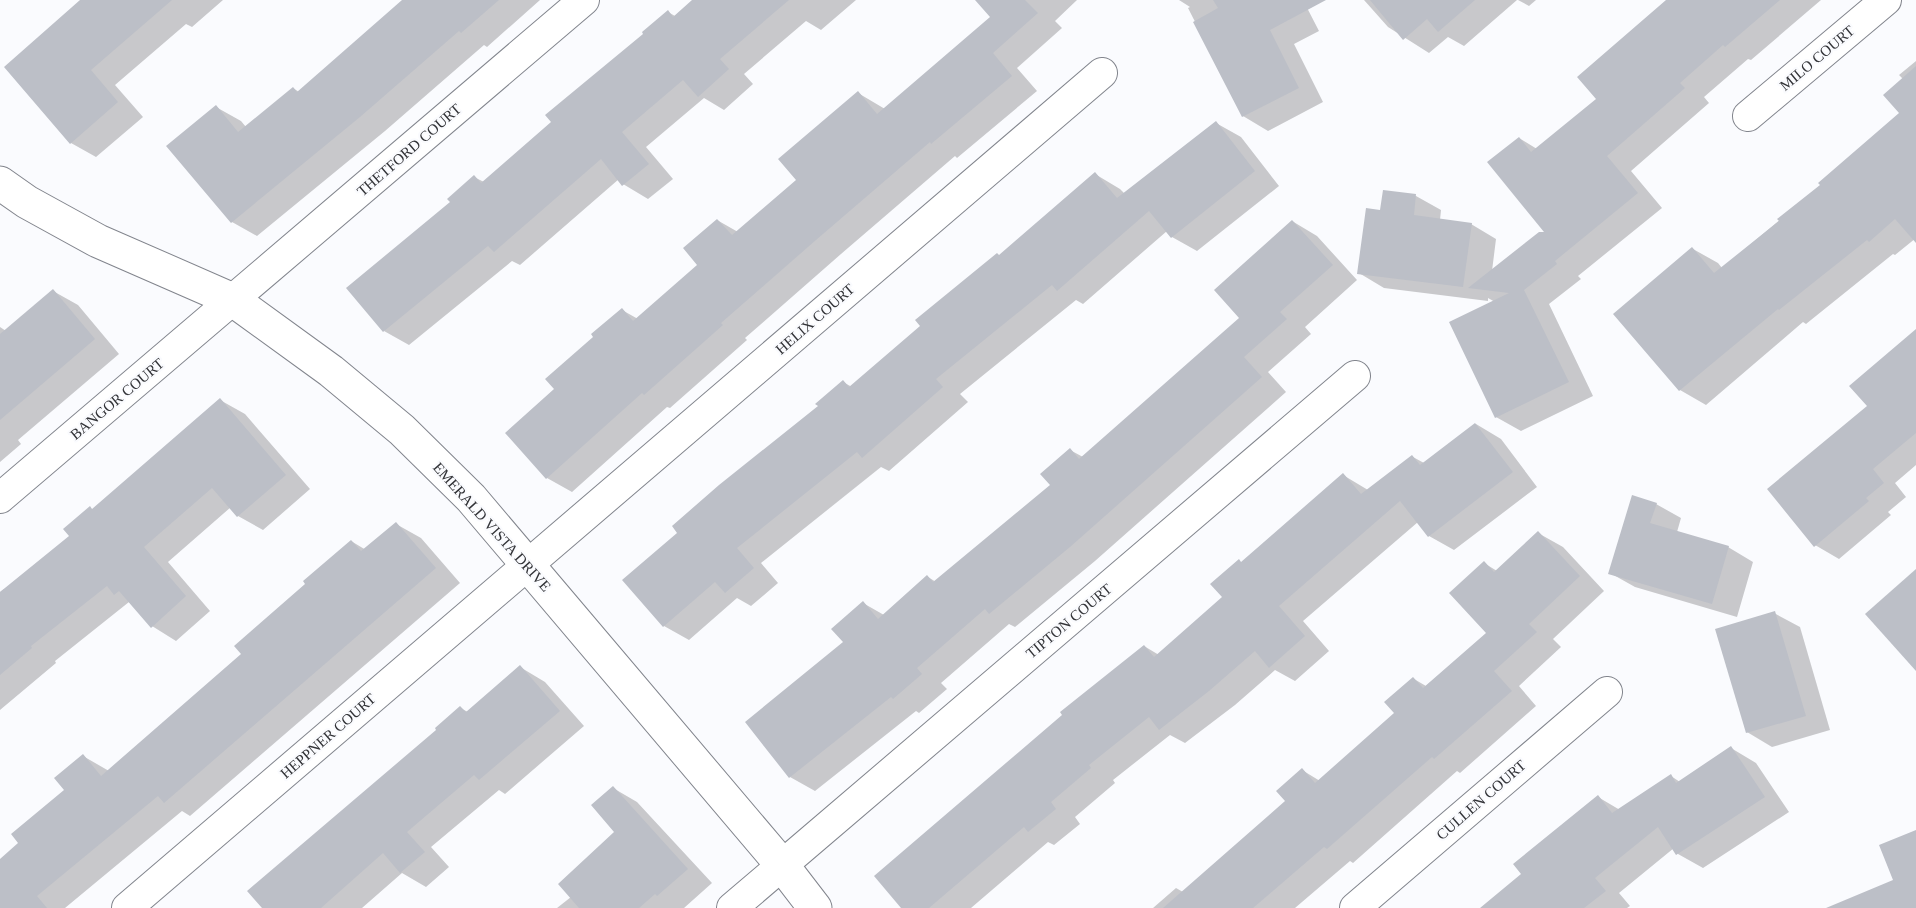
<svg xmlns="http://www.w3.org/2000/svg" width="1916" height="908" viewBox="0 0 1916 908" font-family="'Times New Roman',serif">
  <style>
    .shadow { fill: #0003 }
    .building { fill: #bcbfc7 }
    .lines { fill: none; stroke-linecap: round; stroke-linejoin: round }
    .street-casing { stroke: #82858d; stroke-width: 32 }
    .secondary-casing { stroke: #82858d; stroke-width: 35 }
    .street { stroke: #fff; stroke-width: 30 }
    .secondary { stroke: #fff; stroke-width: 33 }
    .labels { text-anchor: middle; stroke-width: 4.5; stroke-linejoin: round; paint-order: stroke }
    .street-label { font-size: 15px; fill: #323337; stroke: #fafbfe }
  </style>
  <rect width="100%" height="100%" fill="#fafbfe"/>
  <g class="shadow">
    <path d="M83,0H223L192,27L186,24L115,85L143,117L96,157L71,143Z"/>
    <path d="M404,0H540L487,47L484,45L385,131L257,236L232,222L216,107L241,121L246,127L293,88L299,92Z"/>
    <path d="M694,0H856L821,30L806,21L744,74L753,84L724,110L704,98L646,147L673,179L648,199L623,184L619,179L520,265L512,261L409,345L384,331L453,202L474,177L484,182L553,122L668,12L675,16Z"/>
    <path d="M977,0H1077L1055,21L1062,28L1017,68L1037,91L957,158L955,156L841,254L745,338L747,340L670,408L667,407L572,492L547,478L557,390L595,337L622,310L638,319L700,266L717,220L738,232L798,180L858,93L885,109L992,17Z"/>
    <path d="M1179,0H1303L1319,31L1294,44L1323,102L1268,131L1243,116L1188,8L1190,7Z"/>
    <path d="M1364,0H1517L1464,46L1448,37L1429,53L1388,27Z"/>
    <path d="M1518,0H1536L1529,6Z"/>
    <path d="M1669,0H1821L1751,60L1748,59L1704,97L1709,103L1631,171L1662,208L1578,276L1581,279L1549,304L1593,396L1521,431L1496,417L1495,302L1488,298V301L1384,288L1359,273L1382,211L1384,192L1416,196L1441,210L1440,220L1471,224L1496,239L1492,271L1548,234L1519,138L1537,149L1598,99Z"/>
    <path d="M1916,61V238L1895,255L1893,254L1806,324L1803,322L1706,405L1680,390L1615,314L1693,249L1718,263L1722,268L1822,185L1901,114L1903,79L1899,75Z"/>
    <path d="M1216,123L1241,137L1279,186L1197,251L1172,237L1167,231L1083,304L1076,300L960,394L968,402L889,471L881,467L761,563L778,583L751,606L737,598L689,640L664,626L679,533L820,406L843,382L852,387L1095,174L1120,189L1125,194Z"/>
    <path d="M1292,221L1317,236L1357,280L1305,327L1311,334L1268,372L1286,392L1095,561L1015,627L1009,624L941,683L947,689L919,713L916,711L815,791L790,777L863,603L884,615L928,577L936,582L1052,485L1070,450L1083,457L1241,318Z"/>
    <path d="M53,291L78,305L119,354L18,440L21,444L0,462V327L6,331Z"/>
    <path d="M1916,331V465L1895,483L1906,497L1888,512L1891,515L1839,559L1815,545L1869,407Z"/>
    <path d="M220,400L245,414L310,489L263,530L238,516L231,507L168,562L210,611L176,641L152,626L129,602L55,661L56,663L0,710V592L4,589L5,590L71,536L90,508L93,510Z"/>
    <path d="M1476,424L1501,439L1537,487L1454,550L1429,536L1418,522L1303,621L1329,651L1295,681L1275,670L1235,705L1185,743L1170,735L1113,780L1115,783L1075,817L1080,824L1054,845L1048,842L971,908H903L1144,646L1159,655L1225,597L1242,563L1343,475L1368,490L1413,457L1424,463Z"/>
    <path d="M1656,504L1681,518L1677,532L1728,547L1753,562L1737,617L1635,587L1610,573Z"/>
    <path d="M396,524L421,538L460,583L190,816L182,811L65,908H0V861L21,843L66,790L83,756L109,771L243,655L308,584L351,541L366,550Z"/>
    <path d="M1538,533L1563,547L1604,591L1553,639L1561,647L1519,686L1536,706L1460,773L1457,771L1353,863L1350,861L1295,908H1153L1176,888L1183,892L1287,801L1302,770L1320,781L1396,714L1414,679L1426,686L1488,633L1484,563L1497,571Z"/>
    <path d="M1774,613L1800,627L1830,730L1772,747L1747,732Z"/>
    <path d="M520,667L545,682L584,726L505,794L499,790L431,847L449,867L426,887L402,873L362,908H264L460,708L468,712Z"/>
    <path d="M1731,748L1756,763L1789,812L1703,868L1678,854L1674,848L1619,893L1630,906L1627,908H1483L1523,875L1598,797L1620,810L1671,776L1680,782Z"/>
    <path d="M613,788L637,802L712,883L684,908H557L571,897L617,832Z"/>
  </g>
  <g class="building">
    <path d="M80,0H172L91,70L118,102L70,144L4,67Z"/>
    <path d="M402,0H499L461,33L459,31L360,117L231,223L166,146L216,105L238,132L293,87L297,92Z"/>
    <path d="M692,0H789L720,59L729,69L698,97L683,80L622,132L649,164L622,186L601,159L494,252L488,246L383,332L346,288L450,202L447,199L474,175L481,183L551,122L545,115L643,34L642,32L668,10L673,17Z"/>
    <path d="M975,0H1025L1038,13L993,53L1012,76L931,144L930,142L816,240L721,323L723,325L644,395L642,393L546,479L505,433L554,389L545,379L593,337L591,334L622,308L633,321L697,265L683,248L717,219L732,235L796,180L778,159L858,91L877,114L990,17Z"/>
    <path d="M1213,0H1326L1270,30L1299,88L1242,117L1193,22L1218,8Z"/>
    <path d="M1370,0H1475L1438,32L1427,19L1403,40Z"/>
    <path d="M1666,0H1780L1725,47L1723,45L1680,83L1685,88L1607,156L1638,193L1555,261L1557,264L1524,290L1569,382L1495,418L1449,322L1509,293L1468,288L1539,232H1544L1487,162L1519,137L1531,152L1596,99L1577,77Z"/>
    <path d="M1916,66V243L1895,219L1869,242L1867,240L1779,310L1778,309L1679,391L1613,314L1692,247L1714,273L1779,221L1777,219L1820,185L1818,183L1899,113L1883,95Z"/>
    <path d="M1216,121L1255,171L1171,238L1149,211L1057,291L1052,285L936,379L943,387L862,458L857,452L737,548L754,568L725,593L715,582L663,627L622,580L677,533L672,526L719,485L818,406L815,404L843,380L849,387L920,326L915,320L997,253L999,255L1095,172L1117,198Z"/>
    <path d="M1383,190L1416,194L1414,215L1472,223L1463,287L1357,274L1366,208L1380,210Z"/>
    <path d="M1292,220L1333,265L1280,312L1287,319L1244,357L1262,377L1070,547L989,614L985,609L917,668L922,674L893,699L891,697L789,778L745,722L843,642L831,629L863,601L878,619L927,575L933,582L1050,485L1040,474L1070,448L1079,459L1239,318L1214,290Z"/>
    <path d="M53,289L95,339L0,420V334Z"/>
    <path d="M1916,329V433L1873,469L1884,483L1866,498L1869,501L1814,547L1767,489L1867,406L1849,386Z"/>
    <path d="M220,398L286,475L237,517L212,488L144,547L186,596L151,628L119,591L114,595L107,586L31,646L32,648L0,675V592L69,536L63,529L90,506L92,509Z"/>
    <path d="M1475,423L1513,472L1428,537L1400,501L1279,606L1305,636L1269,668L1255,651L1209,691L1159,730L1149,717L1089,765L1091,768L1051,802L1056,809L1028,832L1024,827L929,908H901L874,876L1062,715L1060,712L1144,645L1154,657L1222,597L1210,584L1239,559L1241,562L1343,473L1361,494L1412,455L1420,465Z"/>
    <path d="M1632,495L1657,503L1650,523L1729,546L1712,604L1608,574Z"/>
    <path d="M396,522L436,568L164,803L158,796L37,896L47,908H0V859L18,843L11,834L64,790L54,778L83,754L101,776L241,654L234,646L305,584L303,581L351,540L361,551Z"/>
    <path d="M1538,531L1580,576L1529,624L1537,632L1494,671L1512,691L1434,759L1432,757L1327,849L1324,847L1253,908H1163L1285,801L1276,791L1302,768L1315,783L1394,713L1384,702L1413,677L1423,688L1486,633L1449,593L1484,561L1494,572Z"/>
    <path d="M1916,569V671L1865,614Z"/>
    <path d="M1775,611L1806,716L1746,733L1715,629Z"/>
    <path d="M520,665L560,711L479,780L474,775L407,832L425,852L400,873L383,853L321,908H262L247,891L436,730L435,728L460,706L466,712Z"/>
    <path d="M1731,746L1765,797L1676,855L1658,827L1595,878L1606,891L1584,908H1480L1521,874L1513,864L1598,795L1612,813L1671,774L1676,783Z"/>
    <path d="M613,786L688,869L657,896L655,894L639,908H579L558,884L614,832L591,805Z"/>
    <path d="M1916,830V908H1826L1893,880L1879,845Z"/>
  </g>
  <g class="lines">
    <g class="street-casing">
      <g id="street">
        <path d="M1748,116L1886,0"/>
        <path d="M0,498L584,0"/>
        <path d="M127,908L1102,73"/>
        <path d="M732,908L1355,376"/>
        <path d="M1355,908L1607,692"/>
      </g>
    </g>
    <g class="secondary-casing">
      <path id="secondary" d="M0,183L27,202L98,241L233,300L331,371L402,430L471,498L782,865L815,908"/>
    </g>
    <use href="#street" class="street"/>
    <use href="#secondary" class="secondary"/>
  </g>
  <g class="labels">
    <g class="street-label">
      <text transform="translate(1817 58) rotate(-40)" y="5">MILO COURT</text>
      <text transform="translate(409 150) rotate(-41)" y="5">THETFORD COURT</text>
      <text transform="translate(815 319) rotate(-41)" y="5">HELIX COURT</text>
      <text transform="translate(117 399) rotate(-40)" y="5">BANGOR COURT</text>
      <text transform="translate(492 527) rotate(48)" y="5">EMERALD VISTA DRIVE</text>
      <text transform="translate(1069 621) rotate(-40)" y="5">TIPTON COURT</text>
      <text transform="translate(328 736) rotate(-41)" y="5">HEPPNER COURT</text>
      <text transform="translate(1481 800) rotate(-41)" y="5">CULLEN COURT</text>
    </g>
  </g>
</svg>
